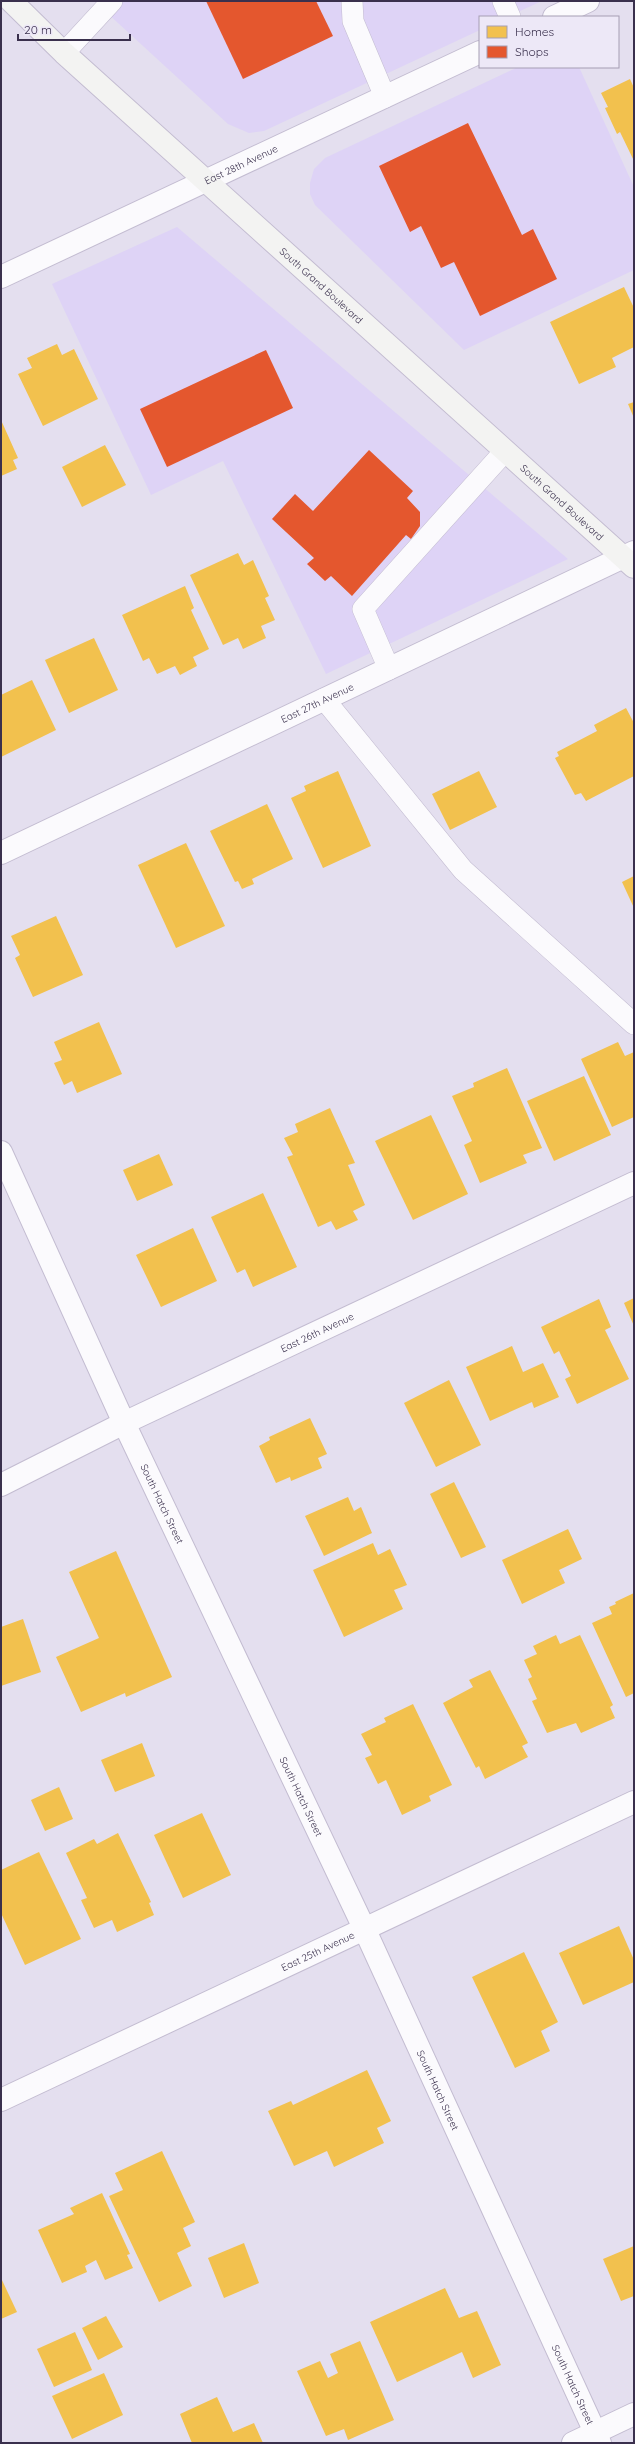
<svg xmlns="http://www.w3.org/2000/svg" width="635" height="2444" viewBox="0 0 635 2444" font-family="Quicksand,sans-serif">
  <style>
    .built { fill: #ded3f6 }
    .homes { fill: #f2c14e }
    .shops { fill: #e4572e }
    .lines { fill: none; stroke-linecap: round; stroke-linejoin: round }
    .lane-casing { stroke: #c3bcd1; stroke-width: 22 }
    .street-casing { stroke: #c3bcd1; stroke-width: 24 }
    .secondary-casing { stroke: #c3bcd1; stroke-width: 24 }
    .lane { stroke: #fbfafd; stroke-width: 21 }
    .street { stroke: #fbfafd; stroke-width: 22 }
    .secondary { stroke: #f3f3f2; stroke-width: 22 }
    .labels { text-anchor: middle; stroke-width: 4; stroke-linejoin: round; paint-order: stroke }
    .street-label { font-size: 10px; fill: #3a304d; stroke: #ede8f7 }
  </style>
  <rect width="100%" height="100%" fill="#e4dfef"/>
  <g class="built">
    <path d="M94,1H542L507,17H480V30L264,131L249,133L228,124Z"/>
    <path d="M518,67H579L634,187V270L464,350L315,205L310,194V183L314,169L325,158Z"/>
    <path d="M177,227L568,559L326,674L223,461L151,495L52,284Z"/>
  </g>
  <g class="homes">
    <path d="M630,79L634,88V161L620,132L617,134L605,108L608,107L601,93Z"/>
    <path d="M624,287L634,308V347L612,358L616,367L579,384L550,322Z"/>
    <path d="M57,344L62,355L74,349L98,399L43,426L18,374L32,368L27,358Z"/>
    <path d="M634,402V418L628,404Z"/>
    <path d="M1,420L18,458L13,460L17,469L1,476Z"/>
    <path d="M105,445L126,485L82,507L62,467Z"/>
    <path d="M238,553L244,565L253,560L269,596L265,598L275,620L261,626L266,638L243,649L238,638L223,645L190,575Z"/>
    <path d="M185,586L194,608L191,610L209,649L193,657L197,666L180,675L175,666L157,674L149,658L143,661L122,615Z"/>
    <path d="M94,638L118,690L69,713L45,660Z"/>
    <path d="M32,680L56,730L1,757V695Z"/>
    <path d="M626,708L634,723V776L586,801L581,793L575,795L555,758L559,756L557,752L597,731L594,725Z"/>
    <path d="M338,771L371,846L323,868L291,798L306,791L304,786Z"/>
    <path d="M479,771L497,807L450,830L432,794Z"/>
    <path d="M267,804L293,859L252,879L254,884L242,889L238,881L235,882L210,831Z"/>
    <path d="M186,843L225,926L176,948L138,865Z"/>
    <path d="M634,876V908L622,882Z"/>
    <path d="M56,916L83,975L33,997L15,958L20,955L11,936Z"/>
    <path d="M99,1022L122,1074L77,1093L72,1081L64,1085L54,1063L62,1060L54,1042Z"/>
    <path d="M618,1042L625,1056L634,1052V1117L612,1127L581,1059Z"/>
    <path d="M507,1068L542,1148L523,1155L527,1163L480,1183L464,1145L472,1141L452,1096L474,1087L473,1083Z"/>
    <path d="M584,1076L611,1135L554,1161L527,1101Z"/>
    <path d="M330,1108L355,1163L348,1165L365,1205L353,1211L358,1220L336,1230L331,1221L318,1227L287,1157L293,1155L284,1138L298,1132L295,1124Z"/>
    <path d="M431,1115L468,1194L413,1220L375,1141Z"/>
    <path d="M159,1154L173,1185L137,1201L123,1170Z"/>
    <path d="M263,1193L297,1267L253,1287L245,1269L237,1273L211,1217Z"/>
    <path d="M193,1228L217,1281L161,1307L136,1255Z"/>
    <path d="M634,1298V1326L624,1303Z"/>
    <path d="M599,1299L611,1327L605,1330L629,1379L577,1404L565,1379L571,1376L559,1351L554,1354L541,1327Z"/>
    <path d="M512,1346L523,1372L543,1363L559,1397L534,1408L532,1402L490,1421L466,1367Z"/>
    <path d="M449,1380L481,1445L436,1467L404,1403Z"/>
    <path d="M310,1418L327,1454L318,1458L322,1468L291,1481L290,1477L276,1483L259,1446L270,1440L269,1437Z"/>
    <path d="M454,1482L486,1547L461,1558L430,1494Z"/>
    <path d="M348,1497L354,1511L361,1507L372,1533L324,1556L305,1516Z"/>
    <path d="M568,1529L582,1559L559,1570L565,1583L522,1604L502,1560Z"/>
    <path d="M373,1543L378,1555L390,1549L407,1585L394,1590L403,1609L344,1637L313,1570Z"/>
    <path d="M116,1551L172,1677L126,1697L125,1693L81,1712L56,1657L99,1638L69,1572Z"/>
    <path d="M634,1593V1693L626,1697L592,1623L612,1614L609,1607L616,1604L615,1602Z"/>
    <path d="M23,1619L41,1672L1,1686V1627Z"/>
    <path d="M556,1635L560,1644L580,1635L613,1705L610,1707L615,1718L581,1733L576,1723L547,1733L532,1701L537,1699L528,1679L532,1677L524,1660L537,1654L533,1646Z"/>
    <path d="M490,1670L528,1743L522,1746L528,1757L485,1779L479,1766L476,1768L443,1703L473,1687L469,1680Z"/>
    <path d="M413,1704L452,1785L429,1796L431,1801L402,1815L386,1780L378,1784L365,1758L372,1755L361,1734L386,1722L384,1718Z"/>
    <path d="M142,1743L155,1776L115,1792L101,1760Z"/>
    <path d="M59,1787L73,1819L45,1831L31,1800Z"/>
    <path d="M202,1813L231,1875L183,1898L154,1835Z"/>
    <path d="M118,1833L151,1902L149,1903L154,1915L117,1932L112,1920L94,1928L81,1900L87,1898L66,1853L94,1839L97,1844Z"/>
    <path d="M39,1852L81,1939L25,1965L1,1913V1870Z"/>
    <path d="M619,1926L634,1960V1982L583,2005L559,1953Z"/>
    <path d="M524,1952L558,2022L541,2031L550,2051L515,2068L472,1977Z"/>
    <path d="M367,2070L391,2121L377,2128L384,2143L334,2167L327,2151L294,2166L268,2111L291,2101L293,2105Z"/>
    <path d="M162,2151L195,2222L183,2228L191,2246L177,2253L192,2286L159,2302L109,2196L123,2190L115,2173Z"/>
    <path d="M102,2193L130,2254L127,2255L133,2268L105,2280L96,2260L85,2266L87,2272L62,2283L38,2230L74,2214L70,2208Z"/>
    <path d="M244,2243L259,2283L224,2298L208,2258Z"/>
    <path d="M634,2246V2296L621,2301L603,2259Z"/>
    <path d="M1,2278L17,2312L1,2319Z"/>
    <path d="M445,2288L459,2318L477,2311L501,2365L473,2378L462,2352L397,2382L370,2322Z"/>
    <path d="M106,2316L123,2347L98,2360L82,2328Z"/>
    <path d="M75,2332L92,2370L54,2387L37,2349Z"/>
    <path d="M360,2341L394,2420L348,2440L344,2429L326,2436L297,2371L320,2361L328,2378L338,2373L330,2354Z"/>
    <path d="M104,2373L123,2415L72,2439L52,2396Z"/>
    <path d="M217,2397L233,2432L254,2423L263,2443H192L180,2414Z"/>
  </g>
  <g class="shops">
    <path d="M206,1H316L333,36L243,79Z"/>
    <path d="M468,123L522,235L533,229L557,279L480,316L454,262L441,268L421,226L410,232L379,166Z"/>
    <path d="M266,350L293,408L167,467L140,409Z"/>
    <path d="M369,450L413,491L407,498L420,512V526L411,539L406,535L352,596L331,576L325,581L307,564L314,558L272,519L295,494L313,511Z"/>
  </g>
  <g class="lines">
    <g class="lane-casing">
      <g id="lane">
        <path d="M352,1L353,21L385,97"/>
        <path d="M503,1L510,17"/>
        <path d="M64,53L112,1"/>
        <path d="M389,669L363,609L505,451"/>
        <path d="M324,699L463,870L634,1024"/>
      </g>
    </g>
    <g class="street-casing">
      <g id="street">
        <path d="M554,17L588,1"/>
        <path id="s1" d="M1,277L480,52"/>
        <path id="s2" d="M1,853L634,552"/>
        <path id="s3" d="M1,1152L124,1423L364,1928L600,2443"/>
        <path id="s4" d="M1,1485L124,1423L634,1183"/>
        <path id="s5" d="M1,2100L634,1802"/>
        <path d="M573,2443L634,2414"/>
      </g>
    </g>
    <g class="secondary-casing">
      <g id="secondary">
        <path id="s6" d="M11,1L64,53L634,567"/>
      </g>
    </g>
    <use href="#lane" class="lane"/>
    <use href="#street" class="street"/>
    <use href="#secondary" class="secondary"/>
  </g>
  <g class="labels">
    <g class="street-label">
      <text dy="4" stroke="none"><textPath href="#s1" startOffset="265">East 28th Avenue</textPath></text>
      <text dy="4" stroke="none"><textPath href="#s6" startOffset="421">South Grand Boulevard</textPath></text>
      <text dy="4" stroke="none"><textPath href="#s6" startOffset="745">South Grand Boulevard</textPath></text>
      <text dy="4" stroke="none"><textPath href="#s2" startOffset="350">East 27th Avenue</textPath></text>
      <text dy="4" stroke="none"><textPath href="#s4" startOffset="351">East 26th Avenue</textPath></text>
      <text dy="4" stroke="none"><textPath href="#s3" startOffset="387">South Hatch Street</textPath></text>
      <text dy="4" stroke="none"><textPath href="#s3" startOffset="711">South Hatch Street</textPath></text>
      <text dy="4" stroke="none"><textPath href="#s5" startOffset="350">East 25th Avenue</textPath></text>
      <text dy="4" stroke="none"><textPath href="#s3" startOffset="1035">South Hatch Street</textPath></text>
      <text dy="4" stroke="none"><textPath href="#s3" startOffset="1359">South Hatch Street</textPath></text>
    </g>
  </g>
  <rect width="635" height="2444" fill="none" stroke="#3a304d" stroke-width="4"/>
  <rect x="479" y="16" width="140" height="52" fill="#ede8f7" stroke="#a59eb3"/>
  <rect x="487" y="26" width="20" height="12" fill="#f2c14e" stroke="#a59eb3"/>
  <text x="515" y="36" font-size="12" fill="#3a304d">Homes</text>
  <rect x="487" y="46" width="20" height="12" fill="#e4572e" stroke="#a59eb3"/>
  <text x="515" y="56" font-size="12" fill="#3a304d">Shops</text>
  <path d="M18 34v6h112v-6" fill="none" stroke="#3a304d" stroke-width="2"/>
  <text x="24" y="34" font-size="12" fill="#3a304d" stroke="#ede8f7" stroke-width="3" paint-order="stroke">20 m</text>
</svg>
